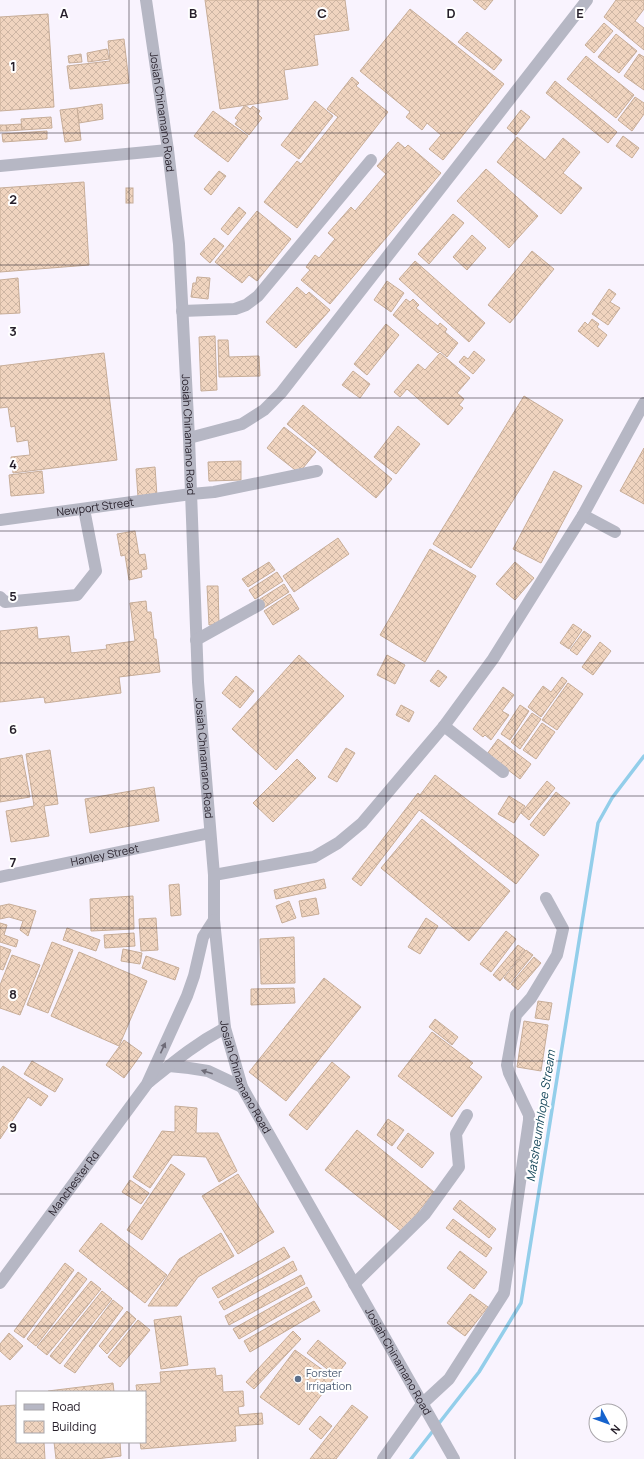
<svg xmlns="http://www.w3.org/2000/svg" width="644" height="1459" viewBox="0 0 644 1459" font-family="Manrope,sans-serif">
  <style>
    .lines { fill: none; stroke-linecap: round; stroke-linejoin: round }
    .stream { stroke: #93ceea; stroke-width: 3.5 }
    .building { fill: url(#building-cross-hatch); stroke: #c7ad98 }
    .minor { stroke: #b6b7c4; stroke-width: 12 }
    .oneway { fill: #6e6b77 }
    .grid { fill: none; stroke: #261f2a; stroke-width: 1; stroke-opacity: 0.55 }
    .service-dot { fill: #5c6f8a; stroke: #fff; stroke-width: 1.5 }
    .labels { text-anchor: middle; stroke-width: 4; stroke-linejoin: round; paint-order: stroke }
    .street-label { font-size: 11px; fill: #261f2a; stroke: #fff }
    .service-label { font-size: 11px; fill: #4e5e75; stroke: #fff; text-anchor: start }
    .water-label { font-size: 12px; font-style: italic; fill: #114357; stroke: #fff }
    .grid-label { font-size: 13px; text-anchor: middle; font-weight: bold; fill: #261f2a; stroke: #fff; stroke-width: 4; stroke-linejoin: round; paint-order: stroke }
  </style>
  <defs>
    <pattern id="building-cross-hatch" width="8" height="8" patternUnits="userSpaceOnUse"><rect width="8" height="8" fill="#f0d4bf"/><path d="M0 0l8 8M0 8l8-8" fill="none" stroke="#ceb6a4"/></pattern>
  </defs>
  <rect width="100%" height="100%" fill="#f9f3fe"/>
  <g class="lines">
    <path class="stream" d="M411,1459L479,1372L521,1303L598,823L612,798L644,756"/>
  </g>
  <g class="building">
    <path d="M205,0H345L349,30L314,35L318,65L284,70L288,99L220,109Z"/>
    <path d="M473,0H493L485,10Z"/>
    <path d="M616,0H644V9L635,21L644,28V50L604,17Z"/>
    <path d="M410,9L504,84L443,160L429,149L441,135L427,123L422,130L406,117L410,112L360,71Z"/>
    <path d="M48,14L54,107L0,111V17Z"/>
    <path d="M604,23L613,31L594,53L585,45Z"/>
    <path d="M467,32L502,60L494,70L458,42Z"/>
    <path d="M616,34L637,51L619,73L598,57Z"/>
    <path d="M124,39L129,83L70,89L67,66L110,61L108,41Z"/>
    <path d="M107,49L109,59L88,62L87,53Z"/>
    <path d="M81,54L82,62L69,63L68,56Z"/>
    <path d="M639,54L644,57V90L624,76Z"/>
    <path d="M586,56L634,95L616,118L567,79Z"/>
    <path d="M352,77L359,83L356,86L388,112L297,228L264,202L297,161L301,164L338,117L327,109Z"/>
    <path d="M555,81L617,132L608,143L546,93Z"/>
    <path d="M635,97L644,103V114L632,131L618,120Z"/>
    <path d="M315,101L333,116L299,159L281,145Z"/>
    <path d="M102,104L103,119L79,123L77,108Z"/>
    <path d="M245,105L250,109L253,106L260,111L258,114L262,118L249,135L235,124L238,120L235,118Z"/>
    <path d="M77,108L81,140L65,142L60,110Z"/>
    <path d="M521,110L530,117L516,135L507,128Z"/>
    <path d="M213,111L248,136L228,162L194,136Z"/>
    <path d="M51,117L52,128L22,130L21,119Z"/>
    <path d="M21,124L22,130L7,131L6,125Z"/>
    <path d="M0,125H6L7,131H0Z"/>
    <path d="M47,131V139L3,142L2,134Z"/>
    <path d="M623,136L639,148L632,158L616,146Z"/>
    <path d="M517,137L545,160L563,138L580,152L563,173L582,188L561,214L497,162Z"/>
    <path d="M398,142L405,148L408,145L441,173L330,304L301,280L310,270L306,267L315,255L319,258L335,239L328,233L351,207L355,211L386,174L377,166Z"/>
    <path d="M486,169L538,216L509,248L457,201Z"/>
    <path d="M219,171L226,176L211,195L204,189Z"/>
    <path d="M84,182L89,265L0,272V188Z"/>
    <rect x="126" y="188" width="7" height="15"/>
    <path d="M239,207L246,213L228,235L221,229Z"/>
    <path d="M257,211L291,239L257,281L249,275L242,283L215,262Z"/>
    <path d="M453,214L464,223L429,264L418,254Z"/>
    <path d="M472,235L486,248L467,270L453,257Z"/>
    <path d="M214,238L224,246L210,263L200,254Z"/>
    <path d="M532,251L554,269L510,323L488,305Z"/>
    <path d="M415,261L485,323L469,342L399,279Z"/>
    <path d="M197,277L210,278L208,299L191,297L193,283H196Z"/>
    <path d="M18,278L20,313L0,314V280Z"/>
    <path d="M387,281L404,293L391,312L374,300Z"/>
    <path d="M297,287L306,295L309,292L330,310L296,348L266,322Z"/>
    <path d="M609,289L616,294L610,302L620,308L608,325L592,314Z"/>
    <path d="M406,299L410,302L413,299L419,305L416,308L438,326L440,323L447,329L445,332L458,343L447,357L440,351L438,353L393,315Z"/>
    <path d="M592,319L599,324L597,327L607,335L598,347L578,331L585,322L588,325Z"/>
    <path d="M386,324L399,335L367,375L354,364Z"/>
    <path d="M215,336L217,390L201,391L199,337Z"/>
    <path d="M218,340H228L229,357L259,356L260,376L219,377Z"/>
    <path d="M474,351L485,360L473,374L459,362L464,356L468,359Z"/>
    <path d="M104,353L117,460L13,473L11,457L30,455L28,440L17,442L15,426L11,427L8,407L0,408V366Z"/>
    <path d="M440,353L470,378L457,393L464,399L459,405L463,408L448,425L407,389L400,397L394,392L418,364L425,370Z"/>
    <path d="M353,371L370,384L360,398L342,385Z"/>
    <path d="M524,396L563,420L471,568L433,544Z"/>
    <path d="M303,405L392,479L376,498L287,424Z"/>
    <path d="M398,426L420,444L396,474L374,457Z"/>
    <path d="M284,427L316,452L299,473L267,448Z"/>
    <path d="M644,448V504L620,491Z"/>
    <path d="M241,461V480L209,481L208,462Z"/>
    <path d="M155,467L157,496L138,497L136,469Z"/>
    <path d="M42,471L44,493L11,496L9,475Z"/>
    <path d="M554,471L582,486L541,563L513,549Z"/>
    <path d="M135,531L139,555L145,554L147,569L141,570L142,577L129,580L125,555L121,556L117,534Z"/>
    <path d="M338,538L349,554L294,592L283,576Z"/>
    <path d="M430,549L476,576L425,662L380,635Z"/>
    <path d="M269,562L275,570L248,587L242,579Z"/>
    <path d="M515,562L534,578L515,600L496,584Z"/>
    <path d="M277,572L283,581L255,599L249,590Z"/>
    <path d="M284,584L289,592L262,609L257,601Z"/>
    <path d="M207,586H218L219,624L209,625Z"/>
    <path d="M290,594L299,609L273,625L264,611Z"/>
    <path d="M146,601L147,612H151L154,639H156L160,672L119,677L121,693L45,703L44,697L0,702V631L37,627L38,639L69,636L71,653L107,649L106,645L135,641L130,603Z"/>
    <path d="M573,624L582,630L569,649L560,643Z"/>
    <path d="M584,631L591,636L577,655L570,650Z"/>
    <path d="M600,642L611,651L593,675L582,667Z"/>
    <path d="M299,655L344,696L276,770L232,729Z"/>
    <path d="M387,655L405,665L395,684L377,675Z"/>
    <path d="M438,670L447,677L439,687L430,681Z"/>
    <path d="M236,676L254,691L240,708L222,693Z"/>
    <path d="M562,677L567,681L541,717L528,707L543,686L551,692Z"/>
    <path d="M568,683L583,694L557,730L542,720Z"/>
    <path d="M503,687L514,695L502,711L509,715L491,740L485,735L483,737L473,729Z"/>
    <path d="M401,705L414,712L409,722L396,715Z"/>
    <path d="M520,705L529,711L510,740L501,734Z"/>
    <path d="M532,713L541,719L520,749L511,742Z"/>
    <path d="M542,723L555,732L536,759L523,750Z"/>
    <path d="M498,739L531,764L520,779L487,754Z"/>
    <path d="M346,748L355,753L337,782L328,777Z"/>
    <path d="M50,750L58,804L44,806L49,836L11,842L6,811L34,806L26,754Z"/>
    <path d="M22,755L30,797L0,802V759Z"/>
    <path d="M297,759L316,778L273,822L253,803Z"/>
    <path d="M435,775L539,855L516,884L419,810L361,886L352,879L418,793L420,795Z"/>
    <path d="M547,781L555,788L529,820L521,813Z"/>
    <path d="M154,787L159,821L90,833L85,799Z"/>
    <path d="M556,792L570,803L544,836L530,825Z"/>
    <path d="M509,796L525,806L514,823L498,814Z"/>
    <path d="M422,819L510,891L469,941L381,868Z"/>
    <path d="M324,879L326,888L276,899L274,890Z"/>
    <path d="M179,884L181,915L171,916L169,885Z"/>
    <path d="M133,896L134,929L91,931L90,899Z"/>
    <path d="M316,898L319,914L302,917L299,901Z"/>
    <path d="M289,901L296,918L282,923L276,906Z"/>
    <path d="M9,904L36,911L28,936L20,930L23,921L9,917L0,919V906Z"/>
    <path d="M156,918L158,950L141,951L139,919Z"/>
    <path d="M426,918L438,926L420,954L408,947Z"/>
    <path d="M0,923L7,925L4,935L18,940L16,947L0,942Z"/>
    <path d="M67,928L100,940L96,951L63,940Z"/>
    <path d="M506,931L516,939L491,972L480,964Z"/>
    <path d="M134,933L135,946L105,948L104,935Z"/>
    <path d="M294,937L295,983L261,984L260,939Z"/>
    <path d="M52,942L73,950L48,1013L27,1005Z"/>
    <path d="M518,945L525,950L500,981L493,975Z"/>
    <path d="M0,946L11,950L3,970L0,969Z"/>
    <path d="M123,949L142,953L140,964L121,961Z"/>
    <path d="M526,950L533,955L510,983L504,978Z"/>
    <path d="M79,952L147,981L119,1046L51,1016Z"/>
    <path d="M12,955L40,965L20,1015L0,1008V985Z"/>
    <path d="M146,956L179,968L175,980L142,968Z"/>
    <path d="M534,957L541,963L518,990L511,984Z"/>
    <path d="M324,978L361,1007L286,1101L249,1072Z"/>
    <path d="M294,988L295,1003L251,1005V989Z"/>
    <path d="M538,1001L552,1003L549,1020L535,1018Z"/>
    <path d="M435,1019L458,1037L452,1045L429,1027Z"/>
    <path d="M524,1021L548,1025L541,1071L517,1067Z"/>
    <path d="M432,1032L473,1063L469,1067L482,1077L452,1117L398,1076Z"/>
    <path d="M124,1040L142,1053L124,1078L106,1065Z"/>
    <path d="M32,1061L63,1079L55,1092L24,1074Z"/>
    <path d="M332,1062L350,1077L307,1130L289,1115Z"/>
    <path d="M3,1066L48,1096L41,1106L28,1097L0,1139V1070Z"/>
    <path d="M175,1106L197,1108L196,1133H218L237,1171L219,1182L206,1157L173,1155L150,1188L133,1177L162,1131L175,1132Z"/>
    <path d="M388,1119L404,1130L392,1146L377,1135Z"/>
    <path d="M357,1130L434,1192L402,1232L325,1170Z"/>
    <path d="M408,1133L434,1153L422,1168L397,1148Z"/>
    <path d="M171,1164L185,1174L142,1240L127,1230Z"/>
    <path d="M238,1174L274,1232L238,1254L202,1196Z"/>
    <path d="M130,1180L149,1193L141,1204L122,1192Z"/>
    <path d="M460,1200L496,1229L489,1238L453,1209Z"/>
    <path d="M453,1219L492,1248L486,1257L446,1228Z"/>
    <path d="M101,1223L167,1275L145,1303L79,1251Z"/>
    <path d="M221,1233L234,1256L198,1277L177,1306H148L179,1259Z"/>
    <path d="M284,1247L290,1257L218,1298L212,1288Z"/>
    <path d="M460,1251L487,1272L474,1289L447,1268Z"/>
    <path d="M293,1261L297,1270L224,1310L219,1302Z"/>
    <path d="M65,1263L74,1270L24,1338L14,1331Z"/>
    <path d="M78,1272L87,1279L36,1346L27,1339Z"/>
    <path d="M301,1275L305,1284L229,1325L225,1316Z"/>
    <path d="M91,1281L101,1289L47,1355L37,1347Z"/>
    <path d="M307,1287L312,1297L239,1339L233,1329Z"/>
    <path d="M102,1291L112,1299L60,1364L50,1356Z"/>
    <path d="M470,1294L488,1307L465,1336L447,1323Z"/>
    <path d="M113,1300L123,1308L75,1373L64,1366Z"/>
    <path d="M314,1301L320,1311L250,1352L244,1341Z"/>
    <path d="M127,1311L136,1319L107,1354L99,1346Z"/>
    <path d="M181,1316L188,1365L161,1369L154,1320Z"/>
    <path d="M138,1320L150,1330L120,1367L108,1357Z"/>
    <path d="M293,1331L301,1339L254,1389L246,1382Z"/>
    <path d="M9,1333L23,1346L10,1360L0,1351V1344Z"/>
    <path d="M318,1340L346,1363L336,1376L307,1353Z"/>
    <path d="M295,1350L334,1378L299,1425L260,1397Z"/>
    <path d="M215,1368L216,1376L222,1375L223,1392L243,1391L244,1406L238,1407L239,1415L262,1413L263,1424L235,1426L236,1441L141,1449L140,1442H145V1392H137L136,1385L161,1383L160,1372Z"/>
    <path d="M113,1383L114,1392H49L48,1391Z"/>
    <path d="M17,1405V1442H44L45,1459H0V1406Z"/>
    <path d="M352,1405L368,1417L336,1459H310Z"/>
    <path d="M320,1416L332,1426L321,1439L309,1429Z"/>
    <path d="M54,1442H120L121,1456L96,1459H56Z"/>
  </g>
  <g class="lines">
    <g class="minor">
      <path id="s1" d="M146,0L168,150L179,244L189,438L198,682L214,875V920L225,1028L242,1087L454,1459"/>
      <path d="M0,166L168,150"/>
      <path d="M182,311L235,309L246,305L258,296L371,160"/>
      <path d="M189,438L242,424L264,410L281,393L587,0"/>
      <path d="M583,515L615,532"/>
      <path id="s2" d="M0,520L191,494L214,492L317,471"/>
      <path d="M0,597L5,602L77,595L96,571L84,509"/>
      <path d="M196,640L259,605"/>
      <path d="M444,726L503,772"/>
      <path d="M214,875L314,857L338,843L362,823L444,726L493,659L583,515L644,403"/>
      <path id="s3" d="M0,877L210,833"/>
      <path d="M169,1066L189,1068L208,1071L242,1087"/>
      <path d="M149,1082C175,1061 195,1044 225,1028"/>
      <path id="s4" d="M0,1283L147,1084L187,996L194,976L203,937L214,920"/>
      <path d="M354,1284L425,1214L459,1167L456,1134L467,1115"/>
      <path d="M383,1459L422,1404L449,1379L504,1293L529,1120V1115L509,1073L507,1065L516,1015L531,998L557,955L563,929L546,898"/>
    </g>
  </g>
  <defs><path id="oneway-solid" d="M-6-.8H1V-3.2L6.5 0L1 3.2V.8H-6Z"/></defs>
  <g class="oneway">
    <use href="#oneway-solid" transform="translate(163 1048) rotate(-65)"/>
    <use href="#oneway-solid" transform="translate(207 1072) rotate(-163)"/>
  </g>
  <path class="grid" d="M129,0V1392M258,0V1459M386,0V1459M515,0V1459M0,133H644M0,265H644M0,398H644M0,531H644M0,663H644M0,796H644M0,928H644M0,1061H644M0,1194H644M0,1326H644M129,1442V1459"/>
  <circle class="service-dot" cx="298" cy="1379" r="4"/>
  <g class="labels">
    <g class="street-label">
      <text dy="4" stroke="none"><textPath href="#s1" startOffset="113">Josiah Chinamano Road</textPath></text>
      <text dy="4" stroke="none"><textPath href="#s1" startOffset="437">Josiah Chinamano Road</textPath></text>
      <text dy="4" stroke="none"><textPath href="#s2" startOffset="96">Newport Street</textPath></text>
      <text dy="4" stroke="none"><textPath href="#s1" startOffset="761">Josiah Chinamano Road</textPath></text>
      <text dy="4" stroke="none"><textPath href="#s3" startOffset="107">Hanley Street</textPath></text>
      <text dy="4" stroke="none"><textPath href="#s1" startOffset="1085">Josiah Chinamano Road</textPath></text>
      <text dy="4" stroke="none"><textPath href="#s4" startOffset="124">Manchester Rd</textPath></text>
      <text dy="4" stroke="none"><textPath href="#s1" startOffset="1409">Josiah Chinamano Road</textPath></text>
    </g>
    <g class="service-label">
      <text x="306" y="1377">Forster<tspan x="306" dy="13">Irrigation</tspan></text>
    </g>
    <g class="water-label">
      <text transform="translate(541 1116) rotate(-81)" y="4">Matsheumhlope Stream</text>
    </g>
  </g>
  <g class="grid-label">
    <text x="64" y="18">A</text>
    <text x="193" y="18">B</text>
    <text x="322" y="18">C</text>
    <text x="451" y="18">D</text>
    <text x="580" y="18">E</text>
    <text x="13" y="71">1</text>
    <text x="13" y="204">2</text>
    <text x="13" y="336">3</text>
    <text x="13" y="469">4</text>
    <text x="13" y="601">5</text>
    <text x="13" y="734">6</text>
    <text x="13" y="867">7</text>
    <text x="13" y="999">8</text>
    <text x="13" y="1132">9</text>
  </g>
  <rect x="16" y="1391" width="130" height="52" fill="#ffffff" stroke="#a8a5aa"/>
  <rect x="24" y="1404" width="20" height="6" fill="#b6b7c4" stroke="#a8a5aa"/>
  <text x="52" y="1411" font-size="12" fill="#261f2a">Road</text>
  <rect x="24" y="1421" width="20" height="12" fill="url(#building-cross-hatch)" stroke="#a8a5aa"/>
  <text x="52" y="1431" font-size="12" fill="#261f2a">Building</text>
  <g transform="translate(608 1423) rotate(131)"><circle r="19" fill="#ffffff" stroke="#a8a5aa"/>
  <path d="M0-3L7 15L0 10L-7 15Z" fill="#1663cd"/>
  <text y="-6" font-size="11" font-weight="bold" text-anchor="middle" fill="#261f2a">N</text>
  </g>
</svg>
